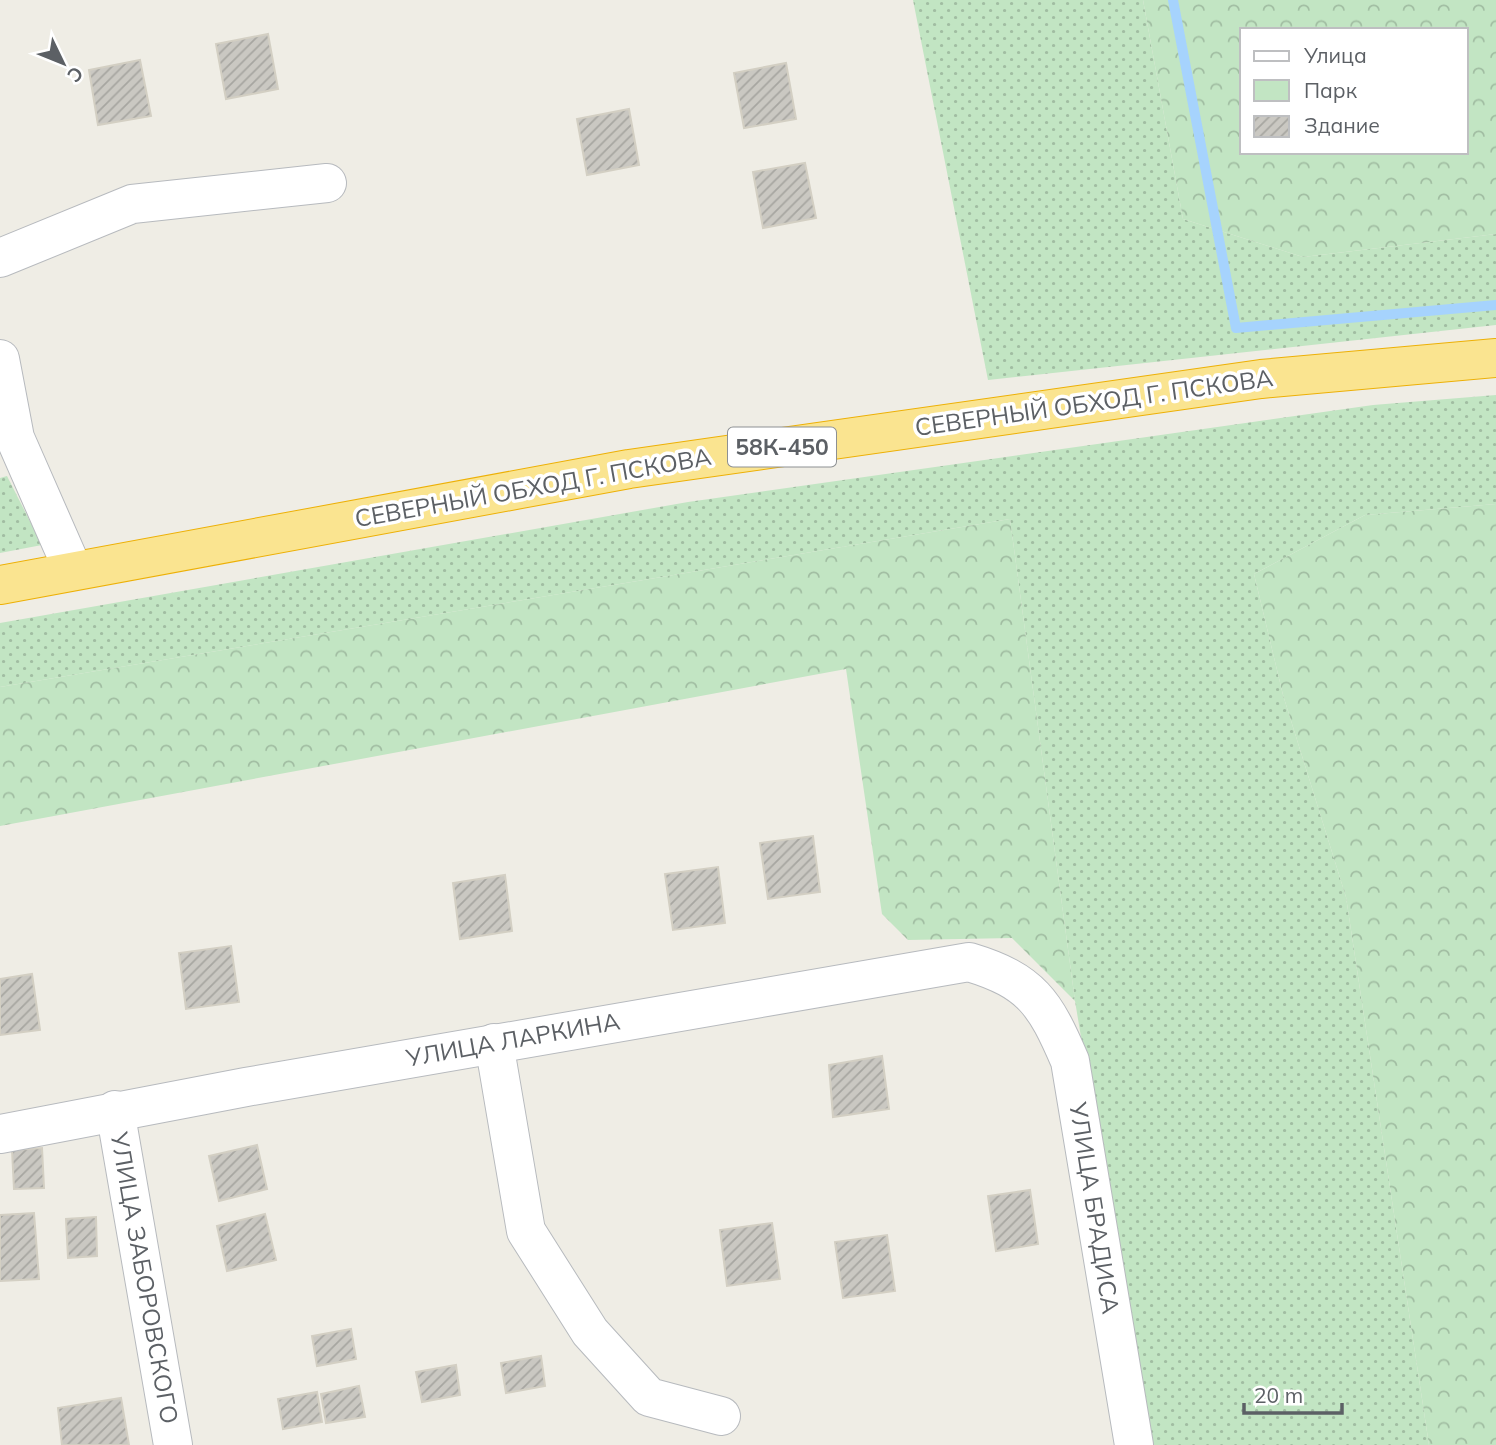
<svg xmlns="http://www.w3.org/2000/svg" width="1496" height="1445" viewBox="0 0 1496 1445" font-family="Mulish,sans-serif">
  <style>
    .green { fill: url(#green-dots) }
    .forest { fill: url(#forest-crowns); fill-rule: evenodd }
    .lines { fill: none; stroke-linecap: round; stroke-linejoin: round }
    .stream { stroke: #a6d3fd; stroke-width: 10 }
    .building { fill: url(#building-hatch); stroke: #d3cfc3; stroke-width: 2 }
    .minor-casing { stroke: #b7babe; stroke-width: 40 }
    .highway-casing { stroke: #edb006; stroke-width: 40 }
    .minor { stroke: #fff; stroke-width: 38 }
    .highway { stroke: #fae490; stroke-width: 38 }
    .labels { text-anchor: middle; stroke-width: 7; stroke-linejoin: round; paint-order: stroke }
    .shield { fill: #fff; stroke: #8d9093; stroke-width: 2 }
    .shield-label { font-size: 23px; font-weight: bold; fill: #5c6065 }
    .street-label { font-size: 24px; fill: #5c6065; stroke: #fff }
  </style>
  <defs>
    <pattern id="green-dots" width="8" height="8" patternUnits="userSpaceOnUse" patternTransform="scale(1.75)"><rect width="8" height="8" fill="#c2e5c3"/><path d="M2 2h.1M6 6h.1" fill="none" stroke="#a1bda2" stroke-width="1.8" stroke-linecap="round"/></pattern>
    <pattern id="forest-crowns" width="20" height="18" patternUnits="userSpaceOnUse" patternTransform="scale(1.75)"><rect width="20" height="18" fill="#c2e5c3"/><path d="M2 6a3 3 0 1 1 6 0M12 15a3 3 0 1 1 6 0" fill="none" stroke="#a1bda2"/></pattern>
    <pattern id="building-hatch" width="6" height="6" patternUnits="userSpaceOnUse" patternTransform="scale(1.75)"><rect width="6" height="6" fill="#cac8c2"/><path d="M-1 1l2-2M0 6l6-6M5 7l2-2" fill="none" stroke="#a7a6a1"/></pattern>
  </defs>
  <rect width="100%" height="100%" fill="#efede5"/>
  <g class="green">
    <path d="M913,0H1143L1183,219L1303,257L1496,234V325L988,380Z"/>
    <path d="M1496,395V504L1365,515L1254,574L1283,695L1346,897L1429,1445H1149L1075,1001L1010,519L0,687V623L688,502L1373,405Z"/>
    <path d="M7,476L42,545L0,553V478Z"/>
  </g>
  <g class="forest">
    <path d="M1143,0H1496V234L1303,257L1183,219ZM1242,30H1466V152H1242Z"/>
    <path d="M1496,504V1445H1429L1346,897L1283,695L1254,574L1365,515Z"/>
    <path d="M1010,519L1075,1001L1012,938L908,940L882,914L846,669L0,826V687Z"/>
  </g>
  <g class="lines">
    <path class="stream" d="M1173,0L1236,328L1496,305"/>
  </g>
  <g class="building">
    <path d="M268,34L278,89L226,99L216,44Z"/>
    <path d="M140,60L151,116L98,125L89,70Z"/>
    <path d="M786,63L796,119L744,128L734,73Z"/>
    <path d="M629,109L639,165L587,175L577,119Z"/>
    <path d="M805,163L816,218L763,228L753,172Z"/>
    <path d="M813,836L820,892L768,899L760,843Z"/>
    <path d="M718,867L725,923L673,930L665,874Z"/>
    <path d="M505,875L512,931L460,939L453,883Z"/>
    <path d="M231,946L239,1002L186,1009L179,953Z"/>
    <path d="M32,974L40,1030L0,1035V979Z"/>
    <path d="M882,1056L889,1109L833,1117L829,1065Z"/>
    <path d="M257,1145L267,1189L219,1201L209,1156Z"/>
    <path d="M42,1148L44,1188L14,1189L12,1150Z"/>
    <path d="M1030,1190L1038,1244L996,1251L988,1196Z"/>
    <path d="M34,1213L39,1279L0,1281V1215Z"/>
    <path d="M265,1214L276,1260L227,1271L217,1226Z"/>
    <path d="M96,1217L97,1256L68,1258L66,1219Z"/>
    <path d="M772,1223L780,1279L727,1286L720,1230Z"/>
    <path d="M887,1235L895,1291L843,1298L835,1242Z"/>
    <path d="M351,1329L356,1359L317,1366L312,1336Z"/>
    <path d="M541,1356L545,1386L506,1393L501,1363Z"/>
    <path d="M456,1365L460,1395L422,1402L416,1372Z"/>
    <path d="M359,1386L365,1417L326,1423L321,1394Z"/>
    <path d="M317,1392L322,1422L283,1429L278,1399Z"/>
    <path d="M121,1398L129,1445H62L58,1408Z"/>
  </g>
  <g class="lines">
    <g class="minor-casing">
      <g id="minor">
        <path d="M0,258L132,204L327,183"/>
        <path d="M0,359L15,438L73,570"/>
        <path d="M494,1043L526,1231L590,1332L649,1397L721,1416"/>
        <path d="M115,1110L173,1445"/>
        <path d="M0,1134L246,1087L969,962C1032,981 1045,1003 1070,1061L1134,1445"/>
      </g>
    </g>
    <g class="highway-casing">
      <path id="highway" d="M0,585L629,469L1261,379L1496,358"/>
    </g>
    <use href="#minor" class="minor"/>
    <use href="#highway" class="highway"/>
  </g>
  <g class="labels">
    <rect class="shield" x="728" y="427.5" width="108" height="39" rx="5"/>
    <g class="shield-label">
      <text x="782" y="455">58К-450</text>
    </g>
    <g class="street-label">
      <text transform="translate(1094 403) rotate(-8)" y="8">СЕВЕРНЫЙ ОБХОД Г. ПСКОВА</text>
      <text transform="translate(533 488) rotate(-10)" y="8">СЕВЕРНЫЙ ОБХОД Г. ПСКОВА</text>
      <text transform="translate(513 1040) rotate(-10)" y="8">УЛИЦА ЛАРКИНА</text>
      <text transform="translate(1094 1208) rotate(81)" y="8">УЛИЦА БРАДИСА</text>
      <text transform="translate(144 1278) rotate(80)" y="8">УЛИЦА ЗАБОРОВСКОГО</text>
    </g>
  </g>
  <rect x="1240" y="28" width="228" height="126" fill="#ffffff" stroke="#bebfc1" stroke-width="2"/>
  <rect x="1254" y="51" width="35" height="10" fill="#ffffff" stroke="#bebfc1" stroke-width="2"/>
  <text x="1304" y="63" font-size="21" fill="#5c6065">Улица</text>
  <rect x="1254" y="80" width="35" height="21" fill="#c2e5c3" stroke="#bebfc1" stroke-width="2"/>
  <text x="1304" y="98" font-size="21" fill="#5c6065">Парк</text>
  <rect x="1254" y="116" width="35" height="21" fill="url(#building-hatch)" stroke="#bebfc1" stroke-width="2"/>
  <text x="1304" y="133" font-size="21" fill="#5c6065">Здание</text>
  <g transform="translate(63 63) rotate(133)" stroke="#ffffff" stroke-width="5" paint-order="stroke">
  <path d="M0-5L12 26L0 18L-12 26Z" fill="#5c6065"/>
  <text y="-10" font-size="19" font-weight="bold" text-anchor="middle" fill="#5c6065">С</text>
  </g>
  <path d="M1244 1403v10h98v-10" fill="none" stroke="#5c6065" stroke-width="3.5"/>
  <text x="1254" y="1403" font-size="21" fill="#5c6065" stroke="#ffffff" stroke-width="5" paint-order="stroke">20 m</text>
</svg>
